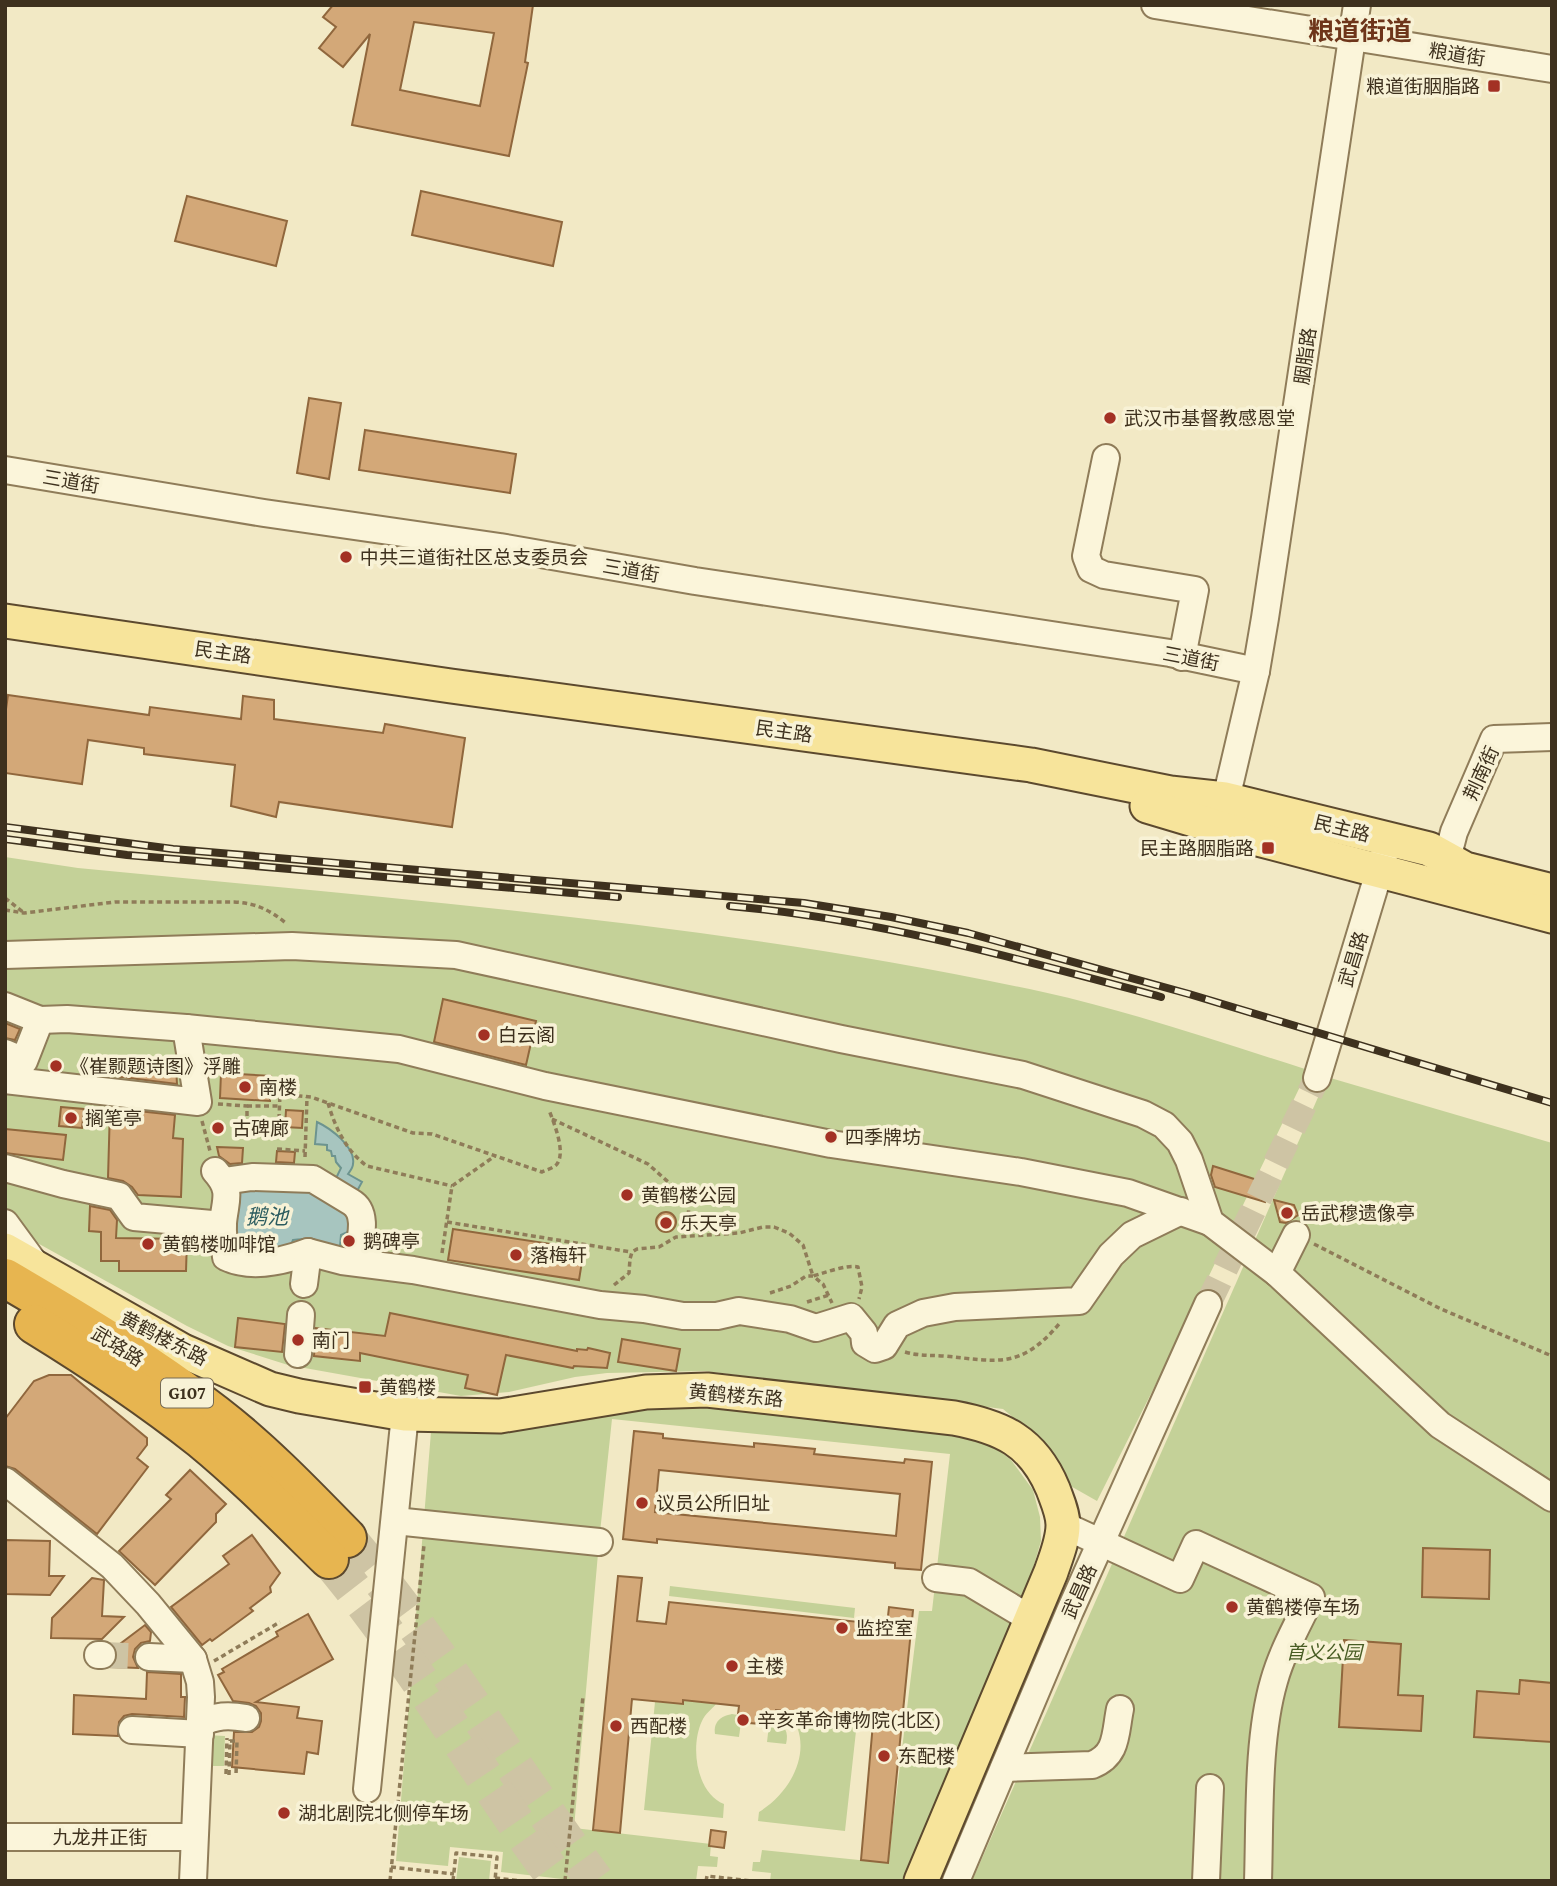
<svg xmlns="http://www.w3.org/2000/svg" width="1557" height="1886" viewBox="0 0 1557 1886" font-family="'Crimson Pro','Noto Sans SC',serif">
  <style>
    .green { fill: #c4d198 }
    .water { fill: #a7c5bf; stroke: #6d948f; stroke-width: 2 }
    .building { fill: #d3a878; stroke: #90673d; stroke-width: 2; fill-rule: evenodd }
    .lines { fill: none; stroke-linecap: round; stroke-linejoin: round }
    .minor-tunnel { stroke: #cec4a4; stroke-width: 26; stroke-dasharray: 26 13; stroke-linecap: butt }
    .highway-tunnel { stroke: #cec4a4; stroke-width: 38; stroke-dasharray: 38 19; stroke-linecap: butt }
    .minor-casing { stroke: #8f7c59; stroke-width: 30 }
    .major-casing { stroke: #5c492e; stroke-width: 37 }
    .highway-casing { stroke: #5c492e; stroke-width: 42 }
    .path { stroke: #8f7c59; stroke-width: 3.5; stroke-dasharray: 5 3.5; stroke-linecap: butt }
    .minor { stroke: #fbf5da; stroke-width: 26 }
    .major { stroke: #f7e49b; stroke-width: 33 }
    .highway { stroke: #e7b550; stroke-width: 38 }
    .rail-casing { stroke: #3e311e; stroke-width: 8 }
    .rail { stroke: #f8f2d6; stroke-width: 5; stroke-dasharray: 16; stroke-linecap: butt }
    .poi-dot { fill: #a33124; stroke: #f8f2d6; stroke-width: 2.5 }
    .labels { text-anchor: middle; stroke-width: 7; stroke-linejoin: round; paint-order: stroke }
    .shield { fill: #f8f2d6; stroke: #766b55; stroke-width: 2 }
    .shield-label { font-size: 18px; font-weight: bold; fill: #3e311e }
    .street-label { font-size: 19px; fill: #3e311e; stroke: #f8f2d6 }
    .poi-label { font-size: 19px; fill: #3e311e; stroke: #f8f2d6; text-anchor: start }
    .park-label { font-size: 19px; font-style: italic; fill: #475c23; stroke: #f8f2d6 }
    .water-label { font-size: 21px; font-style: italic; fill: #2c5c5f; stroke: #f8f2d6 }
    .district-label { font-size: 26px; font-weight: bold; fill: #6e351a; stroke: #f8f2d6 }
  </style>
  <rect width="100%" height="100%" fill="#f2e9c5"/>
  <g class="green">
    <path d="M5,857L78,868C401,900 726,923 1043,992C1133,1012 1220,1042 1308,1070L1181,1334L1097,1501L1067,1484L1032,1433L1003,1409L705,1371L607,1373L575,1377L509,1392L461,1396L288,1365L228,1346L187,1326L5,1225Z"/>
    <path d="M1327,1077L1552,1143V1881H972Z"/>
    <path d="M702,1402L984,1438L1011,1460L1033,1490L1040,1517L1041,1541L1017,1624L917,1860L902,1881H770L771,1873L752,1871L753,1862H760L762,1850L888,1863L919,1611H932L950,1454L612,1419L599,1542L574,1828L711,1844L710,1856L718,1857L717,1867L698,1866L696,1881H580L501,1872L503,1852L450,1847L448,1866L396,1861L431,1432L471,1431L560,1418Z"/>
    <path d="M670,1586L855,1608L854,1618L669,1596Z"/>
    <path d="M683,1700L716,1704C712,1709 705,1714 702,1721C690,1746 696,1793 724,1804L723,1818L644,1810L655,1702L682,1704Z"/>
    <path d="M788,1711L837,1716L836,1719L857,1722L845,1831L758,1821L759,1812C793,1791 816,1746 788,1711Z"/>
    <path d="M732,1714L738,1715L741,1722L739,1737L715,1734C713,1722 721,1716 732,1714Z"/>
    <path d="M774,1721C785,1725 789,1732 786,1744L767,1742L769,1725H774Z"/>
    <path d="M206,1735L225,1736L224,1766H205Z"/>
    <path d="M459,1857L491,1861L489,1881H456Z"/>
  </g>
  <path class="water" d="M317,1122C330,1128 356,1147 353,1164C353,1168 350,1171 348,1174L362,1182L351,1202L350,1231L341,1235L340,1246L348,1252C328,1245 314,1237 293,1240L289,1250L243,1251L237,1246C233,1230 231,1205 240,1191L280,1183L327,1197L341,1168L336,1162L335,1156H332L331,1151L327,1150V1145L315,1144Z"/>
  <g class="building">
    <path d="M333,5H533L525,62L528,63L509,156L352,125L370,34L343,67L319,48L336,27L323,17ZM414,22L494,33L480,106L400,90Z"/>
    <path d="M421,191L562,222L553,266L412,235Z"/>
    <path d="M187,196L287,221L276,266L175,241Z"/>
    <path d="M309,398L341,403L329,479L297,473Z"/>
    <path d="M365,430L516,454L510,493L359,470Z"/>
    <path d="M8,695L149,715L150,707L241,719L243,696L274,700V719L383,733L385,724L465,738L452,827L279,802L276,817L231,806L235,765L144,754V748L88,740L82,784L5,773V716Z"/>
    <path d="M443,999L536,1021L526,1065L434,1042Z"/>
    <path d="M5,1023L20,1029L15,1040L5,1038Z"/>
    <path d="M114,1062L176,1067L177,1084L113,1076Z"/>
    <path d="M221,1073L271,1076L270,1101L220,1098Z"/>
    <path d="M61,1107L84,1109L82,1128L59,1126Z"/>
    <path d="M110,1108L175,1115L173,1138L183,1139L181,1197L138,1195L132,1187L123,1181L108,1178Z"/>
    <path d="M286,1110L303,1111L302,1128L285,1127Z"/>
    <path d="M5,1129L66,1135L63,1160L5,1153Z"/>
    <path d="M217,1147L243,1148L242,1163L230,1164L219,1156Z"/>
    <path d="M277,1151L295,1152L294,1163L276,1162Z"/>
    <path d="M1213,1166L1270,1184L1265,1202L1215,1187L1211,1175Z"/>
    <path d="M1274,1200L1294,1205L1298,1215L1286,1223L1280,1222Z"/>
    <path d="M90,1206L110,1210L117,1220L116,1238L187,1239L186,1271H119V1261H101V1232L89,1231Z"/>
    <circle cx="666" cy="1222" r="10"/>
    <path d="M453,1229L584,1249L579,1280L448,1260Z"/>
    <path d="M390,1313L577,1351V1349L587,1350L588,1348L610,1353L607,1368L574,1366L573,1368L506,1355L497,1395L465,1388L468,1375L360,1353V1361L314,1356L316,1328L385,1336Z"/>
    <path d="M238,1318L285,1324L282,1352L235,1347Z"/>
    <path d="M622,1339L680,1349L676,1371L618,1362Z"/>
    <path d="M49,1375H71L147,1438V1445L137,1458L148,1467L97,1534L15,1469L5,1466V1419L34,1381Z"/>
    <path d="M634,1431L663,1434V1438L754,1447V1443L815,1449L814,1454L904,1463L905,1459L932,1462L921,1570L895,1568V1563L657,1539V1543L623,1539ZM659,1470L900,1494L896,1536L655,1512Z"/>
    <path d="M190,1470L226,1504L216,1514V1522L155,1585L119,1551L171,1499L166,1495Z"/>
    <path d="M252,1535L280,1573L270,1587L271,1592L250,1608L253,1611L212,1641L210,1639L202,1645L171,1607L229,1564L223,1556Z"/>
    <path d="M5,1540L50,1541L49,1576H64L50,1595L5,1594Z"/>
    <path d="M1423,1548L1490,1550L1489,1599L1422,1597Z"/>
    <path d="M618,1576L642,1578L637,1621L666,1624L669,1602L887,1625L889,1607L913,1610L888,1863L861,1860L873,1723L836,1720L837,1716L776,1710L774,1725L737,1722L739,1706L683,1700V1704L632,1699L620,1833L593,1830Z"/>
    <path d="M92,1578L104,1580L102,1616L124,1617L102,1639L51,1638L52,1618Z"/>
    <path d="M308,1614L333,1659L256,1702L299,1707L297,1718L322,1721L318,1754L307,1752L304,1774L232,1767L234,1732H252L259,1727L261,1721V1713L256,1706L249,1703L233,1701L218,1675L224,1672L222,1669L278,1636L276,1632Z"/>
    <path d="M145,1625L151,1632L150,1641L141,1643L135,1649L133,1657L138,1668L111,1667L118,1656L116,1647Z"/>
    <path d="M1344,1640L1401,1644L1398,1695L1423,1696L1421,1731L1339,1727Z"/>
    <path d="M147,1672L181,1674V1697H185L184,1717L132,1714L124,1716L119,1722L118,1736L73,1734L74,1695L146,1699Z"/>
    <path d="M1520,1680L1552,1683V1742L1474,1737L1477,1691L1519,1694Z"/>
    <path d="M711,1830L726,1832L724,1848L709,1846Z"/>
  </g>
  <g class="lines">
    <g class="minor-tunnel">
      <path d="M1208,1304L1317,1078"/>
      <path d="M102,1655L149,1657"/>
    </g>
    <g class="highway-tunnel">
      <path d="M347,1538C438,1646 511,1768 595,1881"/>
      <path d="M329,1559C413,1660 479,1776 558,1881"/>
    </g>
    <g class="minor-casing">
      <g id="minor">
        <path d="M1155,5L1552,69"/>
        <path d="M1106,458L1086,556L1091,569L1104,575L1195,590L1182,657"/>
        <path d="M5,470L264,513L500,547L695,581L1170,653L1256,671"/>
        <path d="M1222,816L1256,671L1265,618L1357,5"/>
        <path d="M1447,859L1454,832L1494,739L1552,737"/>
        <path d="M5,955L292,946L456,955L841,1039L1023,1075L1143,1114L1164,1125L1180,1142L1189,1160L1210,1222L1277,1273"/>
        <path d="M5,1006L40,1020L24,1061L5,1053"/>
        <path d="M40,1020L67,1019L186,1028L399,1049L545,1086L831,1144L1021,1172L1128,1193L1210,1222"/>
        <path d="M1317,1078L1385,852"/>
        <path d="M5,1080L198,1102L186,1028"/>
        <path d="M5,1168L63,1184L119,1196L134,1217L223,1225"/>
        <path d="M215,1171C233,1191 225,1200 223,1223C222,1234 225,1246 226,1257C251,1269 284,1261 308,1252"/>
        <path d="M224,1181L252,1177L313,1179L351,1202C370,1213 359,1243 357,1261"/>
        <path d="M5,1223L35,1264"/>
        <path d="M1296,1235L1277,1273L1440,1425L1552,1498"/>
        <path d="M304,1284L308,1252L342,1261L413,1270L600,1305L644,1309L683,1316H717L739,1311L790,1319L816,1328L851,1317L864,1333L865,1343L875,1349L884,1346L897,1325L923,1313L955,1307L1079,1301L1111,1255L1132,1235L1181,1211"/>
        <path d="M298,1354L301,1315"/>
        <path d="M5,1481L112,1566L148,1604L193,1659L200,1682L201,1697L193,1881"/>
        <path d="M395,1521L599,1542"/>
        <path d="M1063,1525L1180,1579L1196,1544L1311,1597C1298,1624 1282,1652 1274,1681C1257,1739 1260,1820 1258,1881"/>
        <path d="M936,1578L969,1582L1031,1619"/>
        <path d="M98,1655H102"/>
        <path d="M149,1657L193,1659"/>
        <path d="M200,1724C215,1715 229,1715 246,1718"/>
        <path d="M132,1730L200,1734"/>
        <path d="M1004,1768L1092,1765C1118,1755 1115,1733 1120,1709"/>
        <path d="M367,1789L405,1414"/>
        <path d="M5,1837H194"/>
        <path d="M956,1881L1070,1611L1208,1304"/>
        <path d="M1206,1881L1210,1788"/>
      </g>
    </g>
    <g class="major-casing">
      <g id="major">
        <path d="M5,621L451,686L1031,765L1170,793L1225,799L1429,849L1465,869L1552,891"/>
        <path d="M1147,806L1254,838L1552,916"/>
        <path d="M5,1250L183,1351L270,1389L299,1396L405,1414L500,1416L646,1392L707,1390L954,1418C1002,1427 1033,1441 1053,1489C1057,1500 1063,1513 1063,1525C1063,1541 1056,1557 1051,1572L921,1881"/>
      </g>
    </g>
    <g class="highway-casing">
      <g id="highway">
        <path d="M5,1278C77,1320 149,1363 215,1414C263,1451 305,1495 347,1538"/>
        <path d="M34,1324C91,1359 148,1397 201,1439C246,1476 287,1518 329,1559"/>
      </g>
    </g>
    <g class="path">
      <path d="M5,898L23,912"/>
      <path d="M5,910L24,913L115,902H234C256,903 270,910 287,924"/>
      <path d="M328,1103C335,1127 346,1151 367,1166L452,1186"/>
      <path d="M218,1104L247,1106V1116"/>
      <path d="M247,1106H280"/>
      <path d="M279,1119L280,1094L311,1097L413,1133L432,1134L542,1172C546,1170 554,1168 557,1164C566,1152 554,1123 549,1110"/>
      <path d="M552,1119L648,1164L684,1196L689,1204L687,1236"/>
      <path d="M202,1121L210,1151"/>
      <path d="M277,1149L305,1151"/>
      <path d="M305,1157L307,1097"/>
      <path d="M447,1222L631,1252"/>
      <path d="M1314,1244L1441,1309L1552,1356"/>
      <path d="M442,1253L452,1186L495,1156"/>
      <path d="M614,1285L629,1273L630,1259L632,1252L637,1249L659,1247L676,1237L739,1233L763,1227H774L789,1233L803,1245L813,1276C825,1273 847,1264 858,1267L862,1287L859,1299"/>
      <path d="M770,1293L791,1286L806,1276H813L823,1284L832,1303"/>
      <path d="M807,1302L829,1295"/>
      <path d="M905,1352C919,1356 930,1355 944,1356C997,1361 1020,1370 1059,1324"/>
      <path d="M214,1661L280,1622"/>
      <path d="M226,1774L227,1738"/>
      <path d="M229,1775L230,1741H237L236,1775"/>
      <path d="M391,1867L454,1874"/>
      <path d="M495,1878L522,1881"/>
      <path d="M390,1881L424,1545"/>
      <path d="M453,1881L456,1853L497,1857L495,1881"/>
      <path d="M565,1881L583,1696"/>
      <path d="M706,1881L707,1876L752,1881"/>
    </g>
    <use href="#minor" class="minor"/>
    <use href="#major" class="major"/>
    <use href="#highway" class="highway"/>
    <g class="rail-casing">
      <g id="rail">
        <path d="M5,827L173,849L804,903L891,917L968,933L1189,994L1552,1103"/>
        <path d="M5,839L127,855L618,897"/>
        <path d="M730,906C877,919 1019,959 1161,997"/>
      </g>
    </g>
    <use href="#rail" class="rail"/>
  </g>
  <g class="poi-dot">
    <rect x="1487" y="79" width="14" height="14" rx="3.5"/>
    <circle cx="1110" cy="418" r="7"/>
    <circle cx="346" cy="557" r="7"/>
    <rect x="1261" y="841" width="14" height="14" rx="3.5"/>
    <circle cx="484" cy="1035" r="7"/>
    <circle cx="56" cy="1066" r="7"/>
    <circle cx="245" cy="1087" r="7"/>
    <circle cx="71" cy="1118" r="7"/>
    <circle cx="218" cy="1128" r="7"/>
    <circle cx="831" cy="1137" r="7"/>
    <circle cx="627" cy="1195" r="7"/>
    <circle cx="1287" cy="1213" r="7"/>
    <circle cx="666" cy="1223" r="7"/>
    <circle cx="349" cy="1241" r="7"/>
    <circle cx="148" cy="1244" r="7"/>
    <circle cx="516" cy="1255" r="7"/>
    <circle cx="298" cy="1340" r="7"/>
    <rect x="358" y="1380" width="14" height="14" rx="3.5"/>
    <circle cx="642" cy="1503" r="7"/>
    <circle cx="1232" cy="1607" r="7"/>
    <circle cx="842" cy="1628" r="7"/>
    <circle cx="732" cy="1666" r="7"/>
    <circle cx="743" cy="1720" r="7"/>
    <circle cx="616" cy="1726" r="7"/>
    <circle cx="884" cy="1756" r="7"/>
    <circle cx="284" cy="1813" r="7"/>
  </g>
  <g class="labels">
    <rect class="shield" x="161" y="1378.5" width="52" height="29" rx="5"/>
    <g class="shield-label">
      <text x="187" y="1399">G107</text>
    </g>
    <g class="street-label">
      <text transform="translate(1457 54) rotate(9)" y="7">粮道街</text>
      <text transform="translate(1305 356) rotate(-82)" y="7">胭脂路</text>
      <text transform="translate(71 481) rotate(10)" y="7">三道街</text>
      <text transform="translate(631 570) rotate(10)" y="7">三道街</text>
      <text transform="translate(223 652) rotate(8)" y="7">民主路</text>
      <text transform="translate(1191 658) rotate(11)" y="7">三道街</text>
      <text transform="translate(784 731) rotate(8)" y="7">民主路</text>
      <text transform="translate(1481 773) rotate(-65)" y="7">荆南街</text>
      <text transform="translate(1342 828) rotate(14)" y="7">民主路</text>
      <text transform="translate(1353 959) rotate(-73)" y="7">武昌路</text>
      <text transform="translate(164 1338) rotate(27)" y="7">黄鹤楼东路</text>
      <text transform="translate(118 1346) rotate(32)" y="7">武珞路</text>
      <text transform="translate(736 1395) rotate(5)" y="7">黄鹤楼东路</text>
      <text transform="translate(1079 1591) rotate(-66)" y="7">武昌路</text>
      <text x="100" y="1844">九龙井正街</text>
    </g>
    <g class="poi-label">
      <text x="1480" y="93" text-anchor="end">粮道街胭脂路</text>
      <text x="1124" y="425">武汉市基督教感恩堂</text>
      <text x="360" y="564">中共三道街社区总支委员会</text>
      <text x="1254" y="855" text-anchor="end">民主路胭脂路</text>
      <text x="498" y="1042">白云阁</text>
      <text x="70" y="1073">《崔颢题诗图》浮雕</text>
      <text x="259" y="1094">南楼</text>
      <text x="85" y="1125">搁笔亭</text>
      <text x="232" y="1135">古碑廊</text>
      <text x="845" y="1144">四季牌坊</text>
      <text x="641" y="1202">黄鹤楼公园</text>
      <text x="1301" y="1220">岳武穆遗像亭</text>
      <text x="680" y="1230">乐天亭</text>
      <text x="363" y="1248">鹅碑亭</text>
      <text x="162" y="1251">黄鹤楼咖啡馆</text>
      <text x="530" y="1262">落梅轩</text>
      <text x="312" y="1347">南门</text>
      <text x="379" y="1394">黄鹤楼</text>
      <text x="656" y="1510">议员公所旧址</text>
      <text x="1246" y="1614">黄鹤楼停车场</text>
      <text x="856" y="1635">监控室</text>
      <text x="746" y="1673">主楼</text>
      <text x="757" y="1727">辛亥革命博物院(北区)</text>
      <text x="630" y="1733">西配楼</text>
      <text x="898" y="1763">东配楼</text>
      <text x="298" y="1820">湖北剧院北侧停车场</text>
    </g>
    <g class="park-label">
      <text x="1324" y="1659">首义公园</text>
    </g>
    <g class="water-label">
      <text x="267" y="1224">鹅池</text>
    </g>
    <g class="district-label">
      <text x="1360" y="40">粮道街道</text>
    </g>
  </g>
  <rect width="1557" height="1886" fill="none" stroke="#3e311e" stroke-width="14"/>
</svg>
